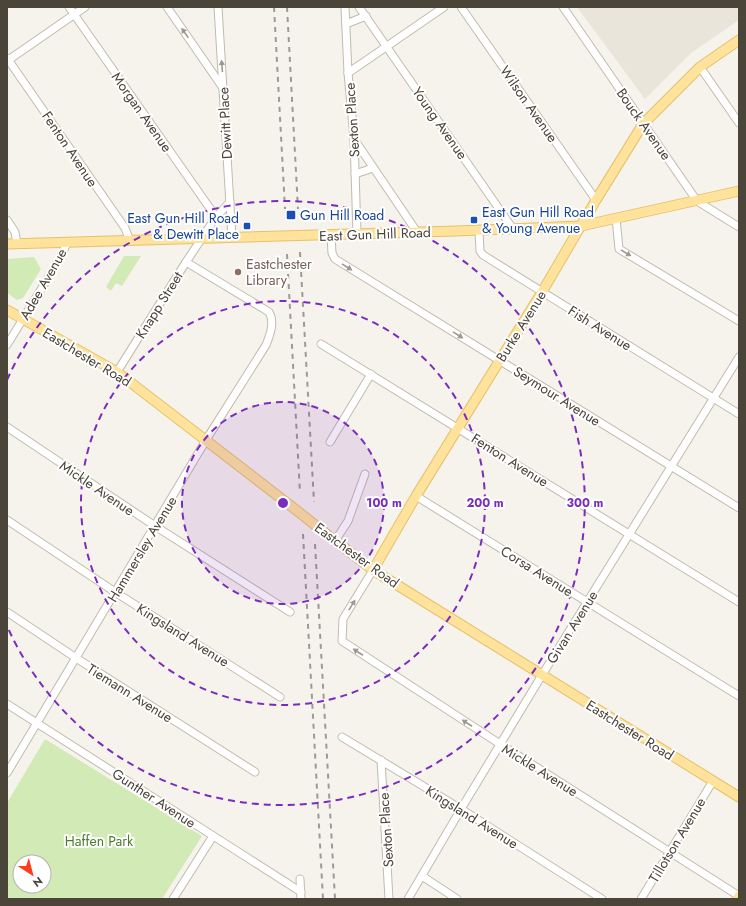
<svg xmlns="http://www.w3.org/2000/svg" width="746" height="906" viewBox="0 0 746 906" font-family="Jost,sans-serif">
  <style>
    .residential { fill: #eae5da }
    .green { fill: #d2eab5; fill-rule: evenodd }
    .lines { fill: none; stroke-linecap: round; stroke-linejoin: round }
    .minor-casing { stroke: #c2bbae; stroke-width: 9 }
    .major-casing { stroke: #e6c16a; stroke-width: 11 }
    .minor { stroke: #fff; stroke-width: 7 }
    .major { stroke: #ffe39c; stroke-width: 9 }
    .rail { stroke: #9a9a9a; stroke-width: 2; stroke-dasharray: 5 5; stroke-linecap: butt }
    .major-bridge-casing { stroke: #e6c16a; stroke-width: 11; stroke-linecap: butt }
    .major-bridge { stroke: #ffe39c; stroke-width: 9 }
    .oneway { fill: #9c9892 }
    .ring { fill: none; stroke: #7b2cbf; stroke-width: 2; stroke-dasharray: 7 5 }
    .transit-dot { fill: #1a4fb4; stroke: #fff; stroke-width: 1.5 }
    .education-dot { fill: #8d6e63; stroke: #fff; stroke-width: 1.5 }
    .labels { text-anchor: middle; stroke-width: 4; stroke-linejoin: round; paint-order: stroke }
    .street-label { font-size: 14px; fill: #4b4439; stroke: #fff }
    .transit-label { font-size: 14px; fill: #164399; stroke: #fff; text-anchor: start }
    .education-label { font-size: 14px; fill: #785e54; stroke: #fff; text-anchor: start }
    .park-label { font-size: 14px; fill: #4a7f2a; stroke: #fff }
    .centre { fill: #7b2cbf; stroke: #fff; stroke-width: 2 }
    .ring-label { font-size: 12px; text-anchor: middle; font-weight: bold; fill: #7b2cbf; stroke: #fff; stroke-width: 4; stroke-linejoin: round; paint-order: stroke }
  </style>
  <rect width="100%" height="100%" fill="#f6f3ec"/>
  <path class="residential" d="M577,7H739V20L691,53L645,99Z"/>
  <g class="green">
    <path d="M124,256H141L122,286L116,283L111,291L106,287Z"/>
    <path d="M34,257L41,269L23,298L17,300L7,293V259Z"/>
    <path d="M45,739L202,836L162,899H7V803ZM20,862H44V886H20Z"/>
  </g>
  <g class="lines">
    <g class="minor-casing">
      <g id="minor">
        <path d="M69,7L216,217"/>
        <path d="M167,7L223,88"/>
        <path d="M218,7L232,238"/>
        <path d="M345,7L348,73L354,138L357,234"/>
        <path d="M359,7L513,229"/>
        <path d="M461,7L596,200"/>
        <path d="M563,7L697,201L739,227"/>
        <path d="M346,24L366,16"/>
        <path d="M7,58L125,228L130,241"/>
        <path d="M7,61L85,7"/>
        <path d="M700,67L739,123"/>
        <path d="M348,73L444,7"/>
        <path d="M354,139L417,232"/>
        <path d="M355,174L373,168"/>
        <path d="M616,218L619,249L739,321"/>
        <path d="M7,220L15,232L17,244"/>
        <path d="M479,230L480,251L483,255L739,414"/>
        <path d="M331,235L332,253L335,259L739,508"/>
        <path d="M321,344L739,602"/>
        <path d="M7,345L59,260L67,243"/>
        <path d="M117,372L186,262L216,217L230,202"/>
        <path d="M7,427L155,526L290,612"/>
        <path d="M330,442L371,374"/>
        <path d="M416,496L739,696"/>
        <path d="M7,520L115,592L280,697"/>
        <path d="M335,541L348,521L365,474"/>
        <path d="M373,570L343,619L342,641L500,744L739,896"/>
        <path d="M7,612L76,658L255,772"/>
        <path d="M7,704L301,892"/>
        <path d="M342,737L461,809L602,899"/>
        <path d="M381,760L389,899"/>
        <path d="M7,773L206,440L266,345C270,335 275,322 269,312L186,262"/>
        <path d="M422,876L457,899"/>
        <path d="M300,879L301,899"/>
        <path d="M173,899L213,836"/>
        <path d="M408,899L461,809L542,675L739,357"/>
        <path d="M641,899L713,781"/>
      </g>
    </g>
    <g class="major-casing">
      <g id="major">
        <path d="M7,244L456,231L581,226L739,191"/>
        <path d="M7,310L117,372L291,506"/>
        <path d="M324,532L373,570L739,797"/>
        <path d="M373,570L416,496L542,292L596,200L643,124L700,67L739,40"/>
        <path d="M738,899L739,896"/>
      </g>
    </g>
    <use href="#minor" class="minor"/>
    <use href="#major" class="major"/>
    <g class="rail">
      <path d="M274,7L285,209"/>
      <path d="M287,7L298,209"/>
      <path d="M300,252L314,502"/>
      <path d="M287,254L300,493"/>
      <path d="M303,534L323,899"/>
      <path d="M315,544L335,899"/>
    </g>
    <g class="major-bridge-casing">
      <path id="major-bridge" d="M291,506L324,532"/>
    </g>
    <use href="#major-bridge" class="major-bridge"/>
  </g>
  <defs><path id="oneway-solid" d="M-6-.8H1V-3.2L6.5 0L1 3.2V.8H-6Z"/></defs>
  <g class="oneway">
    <use href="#oneway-solid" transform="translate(185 33) rotate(-125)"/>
    <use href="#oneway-solid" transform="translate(222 66) rotate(-94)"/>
    <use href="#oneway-solid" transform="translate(626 253) rotate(31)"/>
    <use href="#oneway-solid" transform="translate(347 267) rotate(32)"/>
    <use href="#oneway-solid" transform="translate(458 335) rotate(32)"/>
    <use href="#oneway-solid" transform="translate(352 605) rotate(-58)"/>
    <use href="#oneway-solid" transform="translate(358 652) rotate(-147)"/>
    <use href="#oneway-solid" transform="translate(467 723) rotate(-147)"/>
  </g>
  <circle cx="283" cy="503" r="101" fill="#7b2cbf" fill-opacity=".12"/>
  <g class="ring">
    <circle cx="283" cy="503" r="101"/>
    <circle cx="283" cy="503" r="202"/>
    <path d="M7 380A302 302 0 1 1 7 626"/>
  </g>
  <g class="transit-dot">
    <rect x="286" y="210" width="10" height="10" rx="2"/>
    <rect x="470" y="216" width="8" height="8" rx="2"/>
    <rect x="243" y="222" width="8" height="8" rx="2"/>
  </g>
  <circle class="education-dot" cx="238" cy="272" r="4"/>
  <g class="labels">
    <g class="street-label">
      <text transform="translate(529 104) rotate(55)" y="5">Wilson Avenue</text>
      <text transform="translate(142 112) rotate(55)" y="5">Morgan Avenue</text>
      <text transform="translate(352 120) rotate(-94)" y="5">Sexton Place</text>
      <text transform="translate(225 123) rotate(-93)" y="5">Dewitt Place</text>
      <text transform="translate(440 123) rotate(55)" y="5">Young Avenue</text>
      <text transform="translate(644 124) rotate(55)" y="5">Bouck Avenue</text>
      <text transform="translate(70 149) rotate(56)" y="5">Fenton Avenue</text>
      <text transform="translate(375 234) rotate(-2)" y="5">East Gun Hill Road</text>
      <text transform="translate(43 284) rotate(-60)" y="5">Adee Avenue</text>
      <text transform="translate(159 305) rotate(-58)" y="5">Knapp Street</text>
      <text transform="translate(521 326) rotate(-58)" y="5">Burke Avenue</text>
      <text transform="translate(600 328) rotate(32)" y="5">Fish Avenue</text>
      <text transform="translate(87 357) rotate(31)" y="5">Eastchester Road</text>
      <text transform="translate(557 396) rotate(32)" y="5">Seymour Avenue</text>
      <text transform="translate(510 460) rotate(32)" y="5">Fenton Avenue</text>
      <text transform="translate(97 488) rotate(34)" y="5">Mickle Avenue</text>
      <text transform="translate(142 549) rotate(-59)" y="5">Hammersley Avenue</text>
      <text transform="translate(357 555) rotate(36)" y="5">Eastchester Road</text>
      <text transform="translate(537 571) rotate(32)" y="5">Corsa Avenue</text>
      <text transform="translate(572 627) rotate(-58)" y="5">Givan Avenue</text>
      <text transform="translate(183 635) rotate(32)" y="5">Kingsland Avenue</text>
      <text transform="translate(130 693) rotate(32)" y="5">Tiemann Avenue</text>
      <text transform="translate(630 730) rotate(32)" y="5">Eastchester Road</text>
      <text transform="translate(540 770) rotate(32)" y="5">Mickle Avenue</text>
      <text transform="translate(154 798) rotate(33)" y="5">Gunther Avenue</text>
      <text transform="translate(472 817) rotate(32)" y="5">Kingsland Avenue</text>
      <text transform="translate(386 830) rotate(-94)" y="5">Sexton Place</text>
      <text transform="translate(677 840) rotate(-59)" y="5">Tillotson Avenue</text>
    </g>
    <g class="transit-label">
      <text x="482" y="217">East Gun Hill Road<tspan x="482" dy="16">&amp; Young Avenue</tspan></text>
      <text x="300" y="220">Gun Hill Road</text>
      <text x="239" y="223" text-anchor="end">East Gun Hill Road<tspan x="239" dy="16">&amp; Dewitt Place</tspan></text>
    </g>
    <g class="education-label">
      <text x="246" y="269">Eastchester<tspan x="246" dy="16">Library</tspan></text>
    </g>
    <g class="park-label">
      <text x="99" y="846">Haffen Park</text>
    </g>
  </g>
  <circle cx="283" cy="503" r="6" class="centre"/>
  <g class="ring-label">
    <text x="384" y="507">100 m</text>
    <text x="485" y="507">200 m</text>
    <text x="585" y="507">300 m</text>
  </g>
  <rect width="746" height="906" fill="none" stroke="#4b4439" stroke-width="16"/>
  <g transform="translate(32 874) rotate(144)"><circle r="19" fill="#ffffff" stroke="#b7b4b0"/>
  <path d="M0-3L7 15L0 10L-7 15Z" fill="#fc3f1d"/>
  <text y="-6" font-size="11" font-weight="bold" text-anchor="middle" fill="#4b4439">N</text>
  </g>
</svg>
